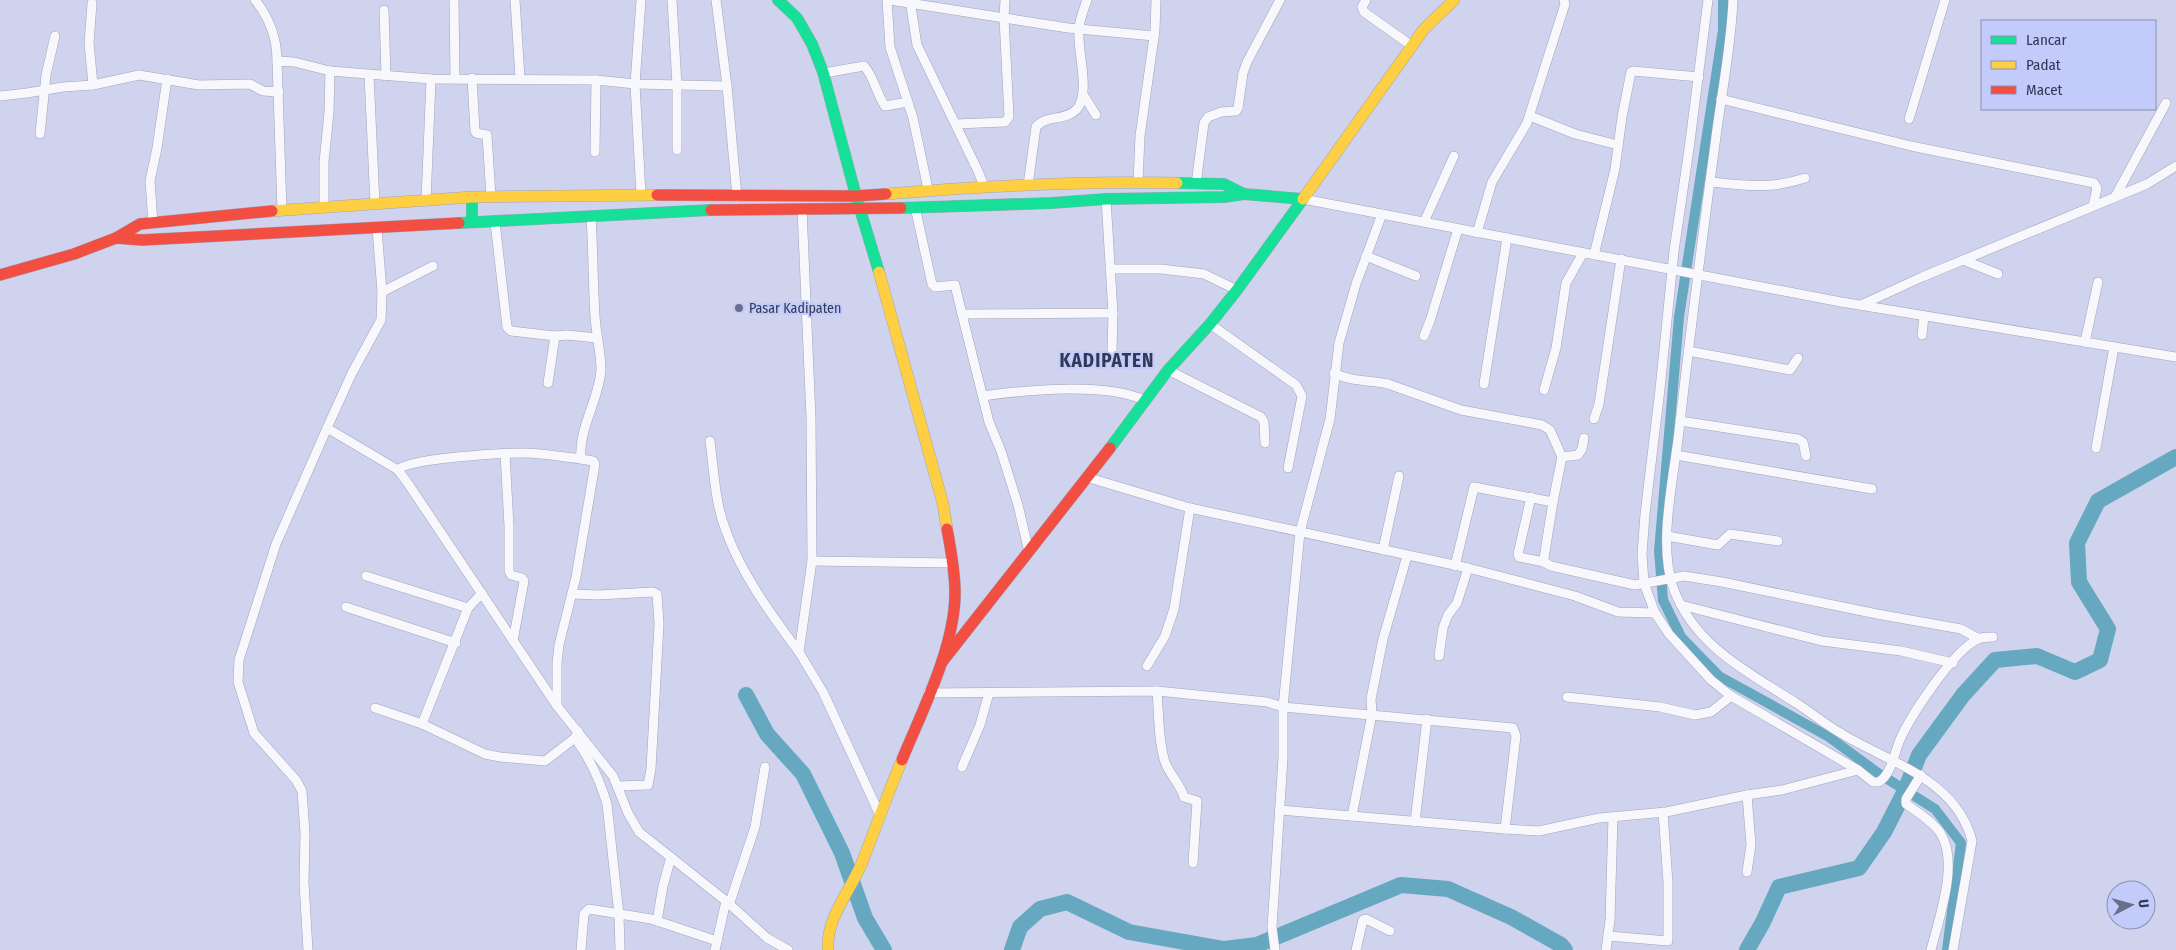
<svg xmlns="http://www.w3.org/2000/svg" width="2176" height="950" viewBox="0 0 2176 950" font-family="'Fira Sans Condensed',sans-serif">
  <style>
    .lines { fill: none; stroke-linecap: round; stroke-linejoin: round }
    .canal { stroke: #65a8c0; stroke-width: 10 }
    .river { stroke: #65a8c0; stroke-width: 16 }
    .street-casing { stroke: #a0a4bd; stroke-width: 10 }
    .fast-casing { stroke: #a0a4bd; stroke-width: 12 }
    .slow-casing { stroke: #a0a4bd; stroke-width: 12 }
    .jam-casing { stroke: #a0a4bd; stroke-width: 12 }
    .street { stroke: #f8f8fc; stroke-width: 9 }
    .fast { stroke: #16e098; stroke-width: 11 }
    .slow { stroke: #ffcf43; stroke-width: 11 }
    .jam { stroke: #f24e42; stroke-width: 11 }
    .poi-dot { fill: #6a6e8c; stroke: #c2cbfa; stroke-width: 2 }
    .labels { text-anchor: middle; stroke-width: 4; stroke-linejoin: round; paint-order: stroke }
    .poi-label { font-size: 14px; fill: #333857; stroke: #c2cbfa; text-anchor: start }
    .district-label { font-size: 19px; font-weight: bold; letter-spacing: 1px; fill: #333857; stroke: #c2cbfa }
  </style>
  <rect width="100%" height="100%" fill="#cfd3ed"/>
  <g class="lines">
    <path class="canal" d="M1723,0V30L1679,317L1659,551L1663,600L1681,637L1719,676L1829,737L1878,773L1935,809L1961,843L1947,950"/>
    <g class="river">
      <path d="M746,695L767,734L803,774L842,853L865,918L884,950"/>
      <path d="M1012,950L1020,927L1040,909L1067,902L1129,932L1224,949L1257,945L1401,885L1448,889L1511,917L1561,945L1565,950"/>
      <path d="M1747,950L1763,922L1779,887L1859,868L1884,832L1905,791L1919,755L1963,695L1995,660L2037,656L2075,672L2100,660L2108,629L2079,582L2077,543L2098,501L2176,457"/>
    </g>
    <g class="street-casing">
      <g id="street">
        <path d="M255,0C269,17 277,39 277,61"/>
        <path d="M454,0L455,78"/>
        <path d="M515,0L520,78"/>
        <path d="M641,0L635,84L641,195"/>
        <path d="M672,0L677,85V150"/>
        <path d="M716,0L727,86L737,197"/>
        <path d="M887,0L890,47L913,118L928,189"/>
        <path d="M890,0L1068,28L1154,36"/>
        <path d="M910,0L917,45L978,171L984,186"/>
        <path d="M1366,0L1362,7L1364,12L1412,46"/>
        <path d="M1708,0L1689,149L1674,251L1660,389L1645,514L1642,554L1644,583L1655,613L1669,634L1711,680L1731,696L1858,770"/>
        <path d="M1733,0C1731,48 1721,96 1715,144C1702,240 1690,335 1679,431C1674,477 1657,546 1674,590C1696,647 1748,672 1796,703C1812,713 1826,725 1842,734C1890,763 1956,779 1972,841L1953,950"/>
        <path d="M92,3L89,43L93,85"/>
        <path d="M384,10L386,76"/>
        <path d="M824,73L864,66C875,78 876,94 885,106L908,102"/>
        <path d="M369,75L375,204"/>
        <path d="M472,78L475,131L476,133L487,135L491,197"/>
        <path d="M0,96L27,93L63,87L93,85L139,75L199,85L250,84L263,91L279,92"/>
        <path d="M1084,96L1096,115"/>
        <path d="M1721,99L1911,146L2094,183L2097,188L2093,206"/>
        <path d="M1530,116L1575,134L1618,145"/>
        <path d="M1909,119L1945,0"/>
        <path d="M956,124L1005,122L1009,117L1004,18L1005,0"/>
        <path d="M40,134L46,75L55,36"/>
        <path d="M595,152L596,80"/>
        <path d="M1138,182L1140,136L1155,30L1156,0"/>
        <path d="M1710,182C1746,185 1769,190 1805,178"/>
        <path d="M1196,184L1204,123L1208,117L1221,112L1236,111L1238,108L1243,73L1247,62L1280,0"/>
        <path d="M1028,185L1036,127C1045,115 1066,121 1077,109C1091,92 1077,52 1079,30C1079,20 1084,9 1087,0"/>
        <path d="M2115,197L2166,103"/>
        <path d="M1303,199L1841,302L2176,357"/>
        <path d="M426,201L431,79"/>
        <path d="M915,207L932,284L935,287L955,285L962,314"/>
        <path d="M324,208V162L329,112L330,71"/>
        <path d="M802,209L811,418L812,561L799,652L823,692L879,813"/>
        <path d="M282,210L277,61L294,62L330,71L431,79L596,80L635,84L727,86"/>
        <path d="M495,222L507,327L511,331L555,336L548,383"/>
        <path d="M1424,222L1454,156"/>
        <path d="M153,223L150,181L157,148L167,79"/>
        <path d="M377,228L382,292L381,320L352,373L327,428L398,470L407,482L557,706L613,776L628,813L639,832L726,901L767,938L788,950"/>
        <path d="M1477,233L1492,182L1527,123L1565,4L1564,0"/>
        <path d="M1594,255L1615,169L1622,117L1631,72L1633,71L1699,77"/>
        <path d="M1366,256L1416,276"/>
        <path d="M1963,260L1998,274"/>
        <path d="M1110,269H1161L1204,274L1237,290"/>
        <path d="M382,292L433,266"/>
        <path d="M1861,305L1922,277L2147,184L2176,166"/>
        <path d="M1210,324L1296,385L1302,396L1288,468"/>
        <path d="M1922,335L1924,316"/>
        <path d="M555,336L567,335L597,338"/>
        <path d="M1424,336L1430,321L1458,229"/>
        <path d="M2085,342L2098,282"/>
        <path d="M1688,351L1790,370L1798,358"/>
        <path d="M1112,352L1113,313"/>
        <path d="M1168,370L1261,417L1264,422L1265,443"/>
        <path d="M1334,373C1354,383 1367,379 1388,384L1461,410L1542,425L1550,430L1562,457L1578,455L1582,449L1584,438"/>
        <path d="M1484,384L1507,238"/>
        <path d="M1544,390L1556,348L1566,283L1583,253"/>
        <path d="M983,396C1026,390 1107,382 1146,401"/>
        <path d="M1594,419L1599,404L1621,259"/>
        <path d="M1680,421L1798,439L1803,442L1806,456"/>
        <path d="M710,441C714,471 715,503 726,531C742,575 771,614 799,652"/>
        <path d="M2096,448L2114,347"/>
        <path d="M505,454L509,526V571L511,575L522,578L524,581L513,641"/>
        <path d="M1676,455L1872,489"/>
        <path d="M398,470C406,458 505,453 524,453C542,453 563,457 581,459"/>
        <path d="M1086,477L1190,508L1468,568L1575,596L1618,612L1655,613"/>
        <path d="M1531,497L1518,554L1519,557L1544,562"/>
        <path d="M1553,502L1544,558V562L1551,566L1635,585L1684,576L1722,582L1877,614L1961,629L1979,639"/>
        <path d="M1667,536L1718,545L1730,534L1778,541"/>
        <path d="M1383,550L1399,476"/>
        <path d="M1029,552L1018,505L1001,451L989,422L962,314L1113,313L1106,199"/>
        <path d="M812,561L953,563"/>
        <path d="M1455,566L1474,487L1553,502L1562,457"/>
        <path d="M366,576L468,608"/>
        <path d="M572,594L598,595L653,592L657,594L659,624L651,769L648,785L618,786"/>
        <path d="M1681,605L1822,641L1901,651L1953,663"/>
        <path d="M346,607L456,643"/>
        <path d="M1439,656L1443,628L1448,615L1457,603L1468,568"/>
        <path d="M1147,666L1165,636L1174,609L1190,508"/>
        <path d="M1157,691C1159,714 1158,740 1165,762C1169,774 1180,783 1184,797L1197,801L1193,863"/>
        <path d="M928,693L1157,691L1267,702L1283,707L1513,728L1516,736L1505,829L1539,831L1599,818L1666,812L1747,795L1782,790L1858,770L1873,782H1879C1891,774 1894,755 1899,742C1910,716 1953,651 1978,639C1982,637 1988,637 1993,637"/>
        <path d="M1567,697L1660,707L1695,715L1711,712L1731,696"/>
        <path d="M557,705V663L559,645L576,577L595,464L593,461L581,459C578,429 599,400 601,370C601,352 596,334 595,316C593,283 593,249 591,216"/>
        <path d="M375,708L422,724L485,754L500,757L545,761L575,738"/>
        <path d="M422,724L468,608L482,593"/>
        <path d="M578,731L575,738C589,757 600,781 607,804L619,915L620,950"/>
        <path d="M962,767L980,725L989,693"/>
        <path d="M1921,775L1906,799V804C1916,811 1936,824 1941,834C1959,864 1939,918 1931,950"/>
        <path d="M1747,795L1751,845L1747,872"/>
        <path d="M1280,810L1505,829"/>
        <path d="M1352,816L1372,714L1371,699L1383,639L1407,556"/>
        <path d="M1415,822L1427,719"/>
        <path d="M729,905L755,827L765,767"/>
        <path d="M657,921L663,886L671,857"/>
        <path d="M1608,936L1668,941V883L1663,812"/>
        <path d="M308,950L304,883L305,833L302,791L296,780L254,733L238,682L239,660L276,544L327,428"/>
        <path d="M581,950L584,914L589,909L651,919L717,941"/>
        <path d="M715,950L726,901"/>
        <path d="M1275,950L1272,927L1283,758V707L1300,532L1330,419L1339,343L1356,284L1382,214"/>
        <path d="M1356,950L1363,920L1366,919L1390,931"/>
        <path d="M1606,950L1610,920L1613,817"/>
      </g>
    </g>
    <g class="fast-casing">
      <g id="fast">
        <path d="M778,0L797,18L812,44L823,72L856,196L879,272"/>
        <path d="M1177,183L1224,184L1244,194"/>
        <path d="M472,197V222"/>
        <path d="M901,208L1052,203L1106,199L1224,197L1244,194L1303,199"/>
        <path d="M459,223L711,210"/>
        <path d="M1110,448L1168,370L1210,324L1237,290L1303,199"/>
      </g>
    </g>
    <g class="slow-casing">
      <g id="slow">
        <path d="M886,194C983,186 1080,181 1177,183"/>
        <path d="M1303,199L1424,29L1454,0"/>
        <path d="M272,211L472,197L657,195"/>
        <path d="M879,272L943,504L947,529"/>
        <path d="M828,950C826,918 849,893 861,865C875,830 887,795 902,760"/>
      </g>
    </g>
    <g class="jam-casing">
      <g id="jam">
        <path d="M657,195L856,196L886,194"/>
        <path d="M711,210L901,208"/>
        <path d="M116,238L142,240L459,223"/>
        <path d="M0,275L74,254L116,238L140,224L272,211"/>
        <path d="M942,662L1110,448"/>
        <path d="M902,760C922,711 955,647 955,593C955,572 951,550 947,529"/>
      </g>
    </g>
    <use href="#street" class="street"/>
    <use href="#fast" class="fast"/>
    <use href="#slow" class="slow"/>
    <use href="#jam" class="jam"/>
  </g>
  <circle class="poi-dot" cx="739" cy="308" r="5"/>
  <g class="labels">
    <g class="poi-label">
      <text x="749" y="313">Pasar Kadipaten</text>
    </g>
    <g class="district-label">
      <text x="1107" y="367">KADIPATEN</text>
    </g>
  </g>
  <rect x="1981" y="20" width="175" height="90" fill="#c2cbfa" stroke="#8990b9"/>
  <rect x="1991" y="36" width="25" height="8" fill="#16e098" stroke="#8990b9"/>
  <text x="2026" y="45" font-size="15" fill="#333857">Lancar</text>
  <rect x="1991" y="61" width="25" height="8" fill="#ffcf43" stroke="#8990b9"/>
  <text x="2026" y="70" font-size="15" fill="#333857">Padat</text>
  <rect x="1991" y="86" width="25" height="8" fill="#f24e42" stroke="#8990b9"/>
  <text x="2026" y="95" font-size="15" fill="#333857">Macet</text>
  <g transform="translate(2131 905) rotate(84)"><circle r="24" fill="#c2cbfa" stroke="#8990b9"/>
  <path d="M0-4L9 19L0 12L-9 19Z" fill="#6a6e8c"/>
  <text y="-8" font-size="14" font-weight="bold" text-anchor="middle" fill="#333857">U</text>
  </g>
</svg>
